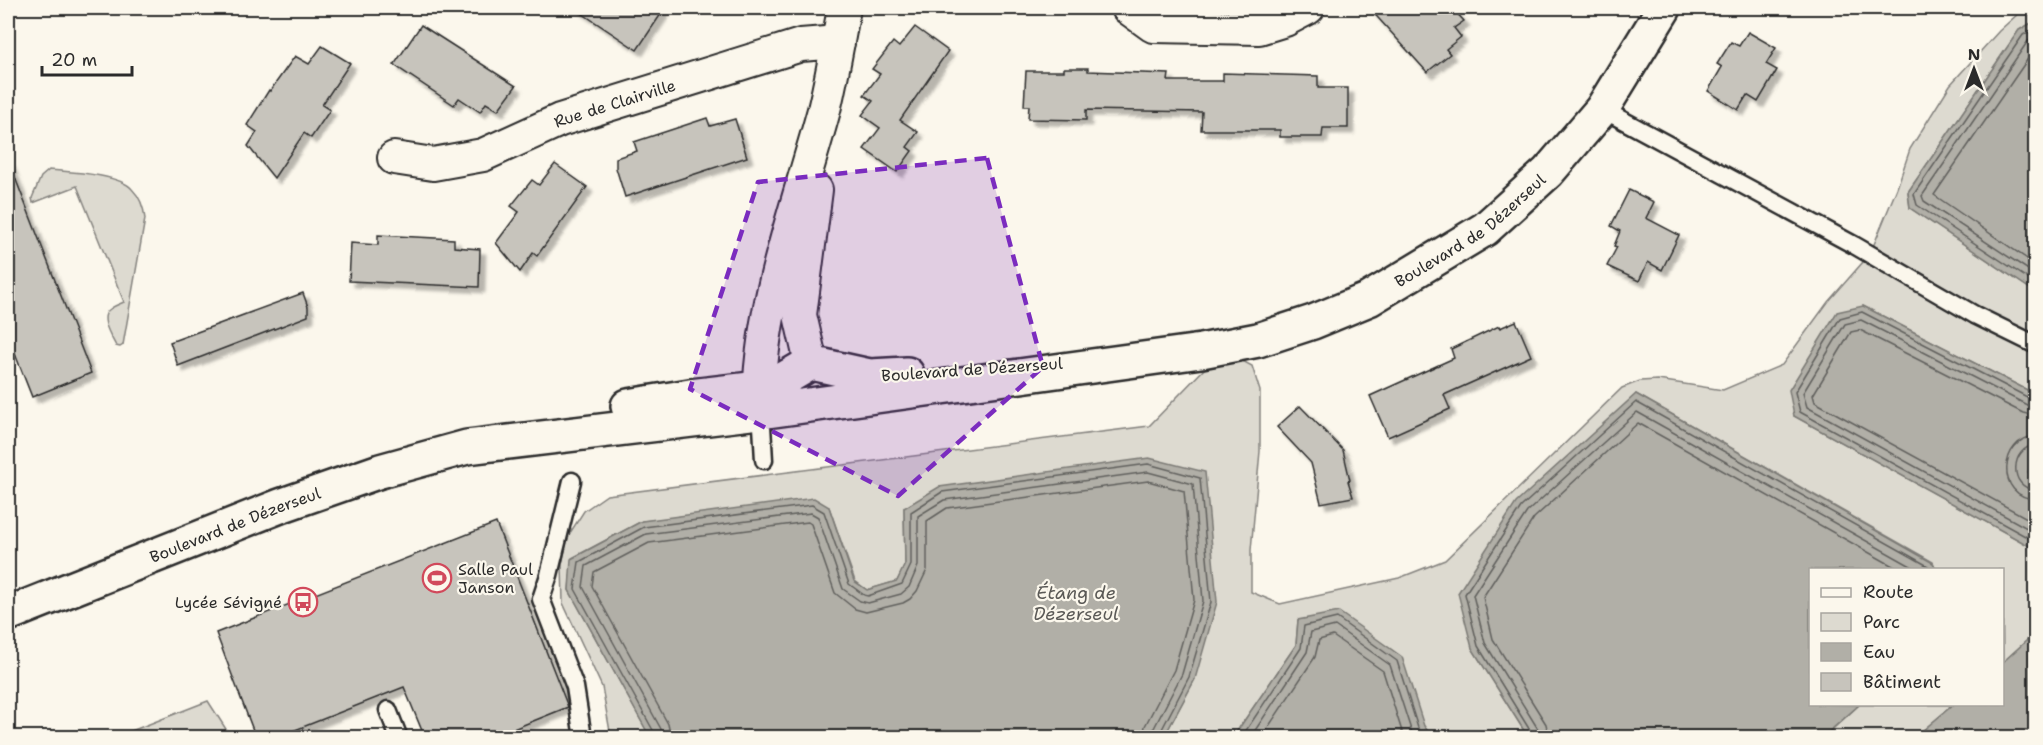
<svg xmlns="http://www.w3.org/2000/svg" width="2043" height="745" viewBox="0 0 2043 745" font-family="'Shantell Sans',sans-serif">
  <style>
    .green { fill: #dddad0; stroke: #84827e; stroke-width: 1.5 }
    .water { fill: #b1afa7; stroke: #7b7a75; stroke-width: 1.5 }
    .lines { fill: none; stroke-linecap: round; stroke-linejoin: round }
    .shore { stroke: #61605d; stroke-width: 1.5 }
    .building { fill: #c7c4bc; stroke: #2b2b2b; stroke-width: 1.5; filter: url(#shadow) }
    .service-casing { stroke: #2b2b2b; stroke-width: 21 }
    .minor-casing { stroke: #2b2b2b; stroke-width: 36 }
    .tertiary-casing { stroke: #2b2b2b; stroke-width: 38 }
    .service { stroke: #fbf7ec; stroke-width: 16 }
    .minor { stroke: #fbf7ec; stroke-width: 32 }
    .tertiary { stroke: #fbf7ec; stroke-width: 33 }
    .marked { fill: #7b2cbf; fill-opacity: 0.2; stroke: #7b2cbf; stroke-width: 4.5; stroke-dasharray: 12 8; stroke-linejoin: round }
    .labels { text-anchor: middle; stroke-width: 4.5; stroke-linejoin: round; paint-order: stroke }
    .street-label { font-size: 16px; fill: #2b2b2b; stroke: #fbf7ec }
    .poi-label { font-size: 16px; fill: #2b2b2b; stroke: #fbf7ec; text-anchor: start }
    .water-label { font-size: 18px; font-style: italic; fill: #5a5956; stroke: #fbf7ec }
  </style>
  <defs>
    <filter id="shadow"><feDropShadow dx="5.5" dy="5.5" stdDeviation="1.5" flood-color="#0004"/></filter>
  </defs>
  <rect width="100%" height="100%" fill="#fbf7ec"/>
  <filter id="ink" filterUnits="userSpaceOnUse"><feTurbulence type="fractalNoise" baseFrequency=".0167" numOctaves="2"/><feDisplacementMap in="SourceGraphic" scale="12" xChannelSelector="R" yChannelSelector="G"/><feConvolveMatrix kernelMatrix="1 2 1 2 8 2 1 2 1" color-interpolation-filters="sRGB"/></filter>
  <g filter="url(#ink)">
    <g class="green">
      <path d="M2018,8H2035V21L2019,30L1908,192L1910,208L2035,292V394L1863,306L1794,416L2035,549V633L2003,662L2002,570L1936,569L1933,562L1636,394L1472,648L1528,737H1432L1424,726L1298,620L1296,645L1233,737H1164L1195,679L904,508L905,565L897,581L867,590L855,581L829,507L642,521L572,558L569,590L650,737H611L602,687L563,603L562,564L568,536L584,511L607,495L1149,426L1210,363L1239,359L1252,366L1260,391V451L1251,550V592L1280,604L1399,578L1445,560L1622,388L1640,381L1658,380L1723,390L1782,365L1828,302L1870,254L1897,188L1910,149L1950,85L1999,31L2020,12Z"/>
      <path d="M49,170C69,172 119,174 132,189C140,197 144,208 145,219L123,345L120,347L116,346C111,336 98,317 110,309C114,306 119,304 124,302L77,186L33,203L32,198L41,177Z"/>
      <path d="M208,701L231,737H116Z"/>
      <path d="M1859,705H1953L1915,737L1823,738Z"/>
    </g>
    <g class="water">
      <path d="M2035,21V292L1910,208L1908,192L2019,30Z"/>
      <path d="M1863,306L2035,394V452L2028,472L2035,479V549L1794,416L1789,390L1837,312Z"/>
      <path d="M1636,394L1933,563L1936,569L1810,570V704L1859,705L1823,737H1528L1472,648L1458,593L1516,503Z"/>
      <path d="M1149,458L1205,472L1217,602L1195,679L1164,737H650L569,590L571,559L642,521L814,498L829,507L854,581L867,590L897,581L905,564L904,508L939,487Z"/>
      <path d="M1339,612L1402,657L1424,726L1432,737H1233L1296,645L1298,620Z"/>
      <path d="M2035,633V737H1915L1953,705L2002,704L2003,662Z"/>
    </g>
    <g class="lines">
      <g class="shore">
        <path d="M2036,28L2023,35L1914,194L1917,205L2036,284"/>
        <path d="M2036,37L2028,41L1922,196L1924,201L2036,275"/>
        <path d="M2036,47L1934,195L2036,265"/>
        <path d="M2036,399H2031L1862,312L1840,318L1795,392L1800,412L2036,542"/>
        <path d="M2036,407L2027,405L1861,320L1845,324L1803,393L1807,407L2036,533"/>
        <path d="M2036,416L2023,413L1860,330L1851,332L1813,395L1815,402L2036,523"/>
        <path d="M2036,436C1999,438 1995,498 2036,499"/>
        <path d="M2036,445C2010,447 2008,489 2036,490"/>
        <path d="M655,738L654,732L575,589L579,562L644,527L812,505L824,512L849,584L864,595L868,596L902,584L911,565V512L942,492L1148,464L1200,478L1211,602L1189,677L1160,733V738"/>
        <path d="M662,738L661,729L583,587L586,566L646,534L811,513L818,517L843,589L860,601L868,603L901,594L909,587L918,566V516L944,500L1148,472L1193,484L1203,601L1182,674L1153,730L1152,738"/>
        <path d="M671,738L668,724L592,586L594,572L649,543L808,522L811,524L835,593L855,609L866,612L903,603L910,599L917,591L927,570V521L947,508L1148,481L1184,491L1194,600L1174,670L1145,726L1143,738"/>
        <path d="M1241,738L1301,648L1304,626L1337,618L1397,661L1418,728L1424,738"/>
        <path d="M1250,738L1307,652L1311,632L1335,626L1390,665L1411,730L1415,738"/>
        <path d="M1261,738L1315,657L1319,640L1333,636L1383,671L1404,738"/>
        <path d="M1532,738L1531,732L1478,646L1465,594L1521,507L1636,402L1928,566L1930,570"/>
        <path d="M1540,738L1538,729L1485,643L1473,595L1527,512L1637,412L1918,570"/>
        <path d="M1549,738L1546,724L1493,639L1483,597L1534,518L1638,423L1900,570"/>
      </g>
    </g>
    <g class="building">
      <path d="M574,8H665L637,50Z"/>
      <path d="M1369,8H1452L1464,21L1454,28L1461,37L1446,49L1450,54L1427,72Z"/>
      <path d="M421,25L516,86L498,110L486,103L480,112L459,98L454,105L394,65Z"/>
      <path d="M915,27L948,51L900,120L918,132L907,147L912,151L897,172L864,149L880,128L862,115L873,101L864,95L880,74L872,69L893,42L899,47Z"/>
      <path d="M1748,32L1776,48L1766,64L1777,70L1758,102L1747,95L1738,110L1708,91L1722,67L1717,64L1731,42L1739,46Z"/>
      <path d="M322,46L350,63L322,105L330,110L311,138L304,133L274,178L248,146L257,132L247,125L269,90L270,91L295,56L309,64Z"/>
      <path d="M1064,68H1088V71L1169,74L1168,81H1223V73L1318,76V88H1348V128H1323L1322,137H1280V130H1201L1202,112L1086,110V120L1028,119L1029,106H1024L1026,71H1064Z"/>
      <path d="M707,118L710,126L735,119L747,157L625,197L616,168V158L637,151L634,142Z"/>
      <path d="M8,162H9L91,373L32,397L8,336Z"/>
      <path d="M555,164L587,187L537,256L533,253L520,272L496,243L519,212L511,206L532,180L539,185Z"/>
      <path d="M1629,190L1654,202L1646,218L1679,235L1662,270L1648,262L1639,281L1607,266L1617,247L1614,246L1620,231L1611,226Z"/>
      <path d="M378,235L454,239V247L480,249L479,287L349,281L351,243L378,245Z"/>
      <path d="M303,293L308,307V316L178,366L170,342Z"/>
      <path d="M1516,321L1531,356L1444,395L1450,409L1388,437L1370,396L1454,358L1451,349L1499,326L1500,328Z"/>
      <path d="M1300,406L1343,450L1350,480L1348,481L1353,497L1321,503L1311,463L1277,427Z"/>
      <path d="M496,523L568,707L491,738H425L404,687L275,738H256L216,633Z"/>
    </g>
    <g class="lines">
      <g class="service-casing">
        <g id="service">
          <path d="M1602,109L1854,245L1975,315L2036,345"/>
          <path d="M759,412L762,426L764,460"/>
          <path d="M572,481L549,575L541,599L575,687L583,738"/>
          <path d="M388,710L399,738"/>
        </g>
      </g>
      <g class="minor-casing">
        <g id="minor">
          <path d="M1128,8L1153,26L1259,28L1285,20L1308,8"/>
          <path id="s1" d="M394,158L433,164L483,155L560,120L801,45L838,42"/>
          <path d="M811,363L800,315L816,190"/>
          <path d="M759,412C758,308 797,210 824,110C832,77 838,42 844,8"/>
        </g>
      </g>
      <g class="tertiary-casing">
        <g id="tertiary">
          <path d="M628,406L690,396L759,388L784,379L811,363L870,376L907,374"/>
          <path id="s2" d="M8,614L280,506L380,471L467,447L759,412L1201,351L1258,340L1313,322L1369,299L1485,229L1548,172L1602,109L1664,8"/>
        </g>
      </g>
      <use href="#service" class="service"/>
      <use href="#minor" class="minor"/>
      <use href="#tertiary" class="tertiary"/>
    </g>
  </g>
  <path class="marked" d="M987,158L1043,367L898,496L690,389L758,182Z"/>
  <defs>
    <g id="stadium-ring" transform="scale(1.5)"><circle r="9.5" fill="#fbf7ec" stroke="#d1495b" stroke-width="1.5"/><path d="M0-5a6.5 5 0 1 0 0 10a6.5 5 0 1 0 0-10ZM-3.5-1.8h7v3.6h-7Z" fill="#d1495b"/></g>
    <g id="bus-ring" transform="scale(1.5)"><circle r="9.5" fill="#fbf7ec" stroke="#d1495b" stroke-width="1.5"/><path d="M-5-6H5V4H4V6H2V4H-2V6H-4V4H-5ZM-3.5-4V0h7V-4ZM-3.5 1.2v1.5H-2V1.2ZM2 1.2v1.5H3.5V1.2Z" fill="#d1495b"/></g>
  </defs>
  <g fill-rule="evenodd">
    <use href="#stadium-ring" x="437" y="578"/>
    <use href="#bus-ring" x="303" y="602"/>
  </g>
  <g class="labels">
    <g class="street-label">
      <text dy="6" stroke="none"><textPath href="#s1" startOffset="232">Rue de Clairville</textPath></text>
      <text dy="6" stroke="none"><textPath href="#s2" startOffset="1528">Boulevard de Dézerseul</textPath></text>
      <text transform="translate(972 369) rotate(-4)" y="6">Boulevard de Dézerseul</text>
      <text dy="6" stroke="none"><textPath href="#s2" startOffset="244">Boulevard de Dézerseul</textPath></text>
    </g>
    <g class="poi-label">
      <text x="458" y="575">Salle Paul<tspan x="458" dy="18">Janson</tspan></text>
      <text x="282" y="608" text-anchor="end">Lycée Sévigné</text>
    </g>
    <g class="water-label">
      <text x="1076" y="599">Étang de<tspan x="1076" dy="21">Dézerseul</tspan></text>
    </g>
  </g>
  <rect width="2043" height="745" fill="none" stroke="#fbf7ec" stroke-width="30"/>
  <rect x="15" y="15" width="2013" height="715" fill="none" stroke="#2b2b2b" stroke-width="2" filter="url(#ink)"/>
  <rect x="1809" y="568" width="195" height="138" fill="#fbf7ec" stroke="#a8a59f" stroke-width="1.5"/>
  <rect x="1821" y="588" width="30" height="9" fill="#fbf7ec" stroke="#a8a59f" stroke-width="1.5"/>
  <text x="1863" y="598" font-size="18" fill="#2b2b2b">Route</text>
  <rect x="1821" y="613" width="30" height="18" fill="#dddad0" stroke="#a8a59f" stroke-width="1.5"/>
  <text x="1863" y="628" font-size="18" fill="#2b2b2b">Parc</text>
  <rect x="1821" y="643" width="30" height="18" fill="#b1afa7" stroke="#a8a59f" stroke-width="1.5"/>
  <text x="1863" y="658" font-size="18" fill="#2b2b2b">Eau</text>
  <rect x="1821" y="673" width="30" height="18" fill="#c7c4bc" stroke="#a8a59f" stroke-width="1.5"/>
  <text x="1863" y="688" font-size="18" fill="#2b2b2b">Bâtiment</text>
  <g transform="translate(1974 69)" stroke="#fbf7ec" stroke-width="4.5" paint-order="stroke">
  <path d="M0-4.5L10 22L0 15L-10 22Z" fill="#2b2b2b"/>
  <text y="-9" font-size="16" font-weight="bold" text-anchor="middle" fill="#2b2b2b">N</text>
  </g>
  <path d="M42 66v9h90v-9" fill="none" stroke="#2b2b2b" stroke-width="3"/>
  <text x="51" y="66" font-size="18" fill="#2b2b2b" stroke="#fbf7ec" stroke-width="4.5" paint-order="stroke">20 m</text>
</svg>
